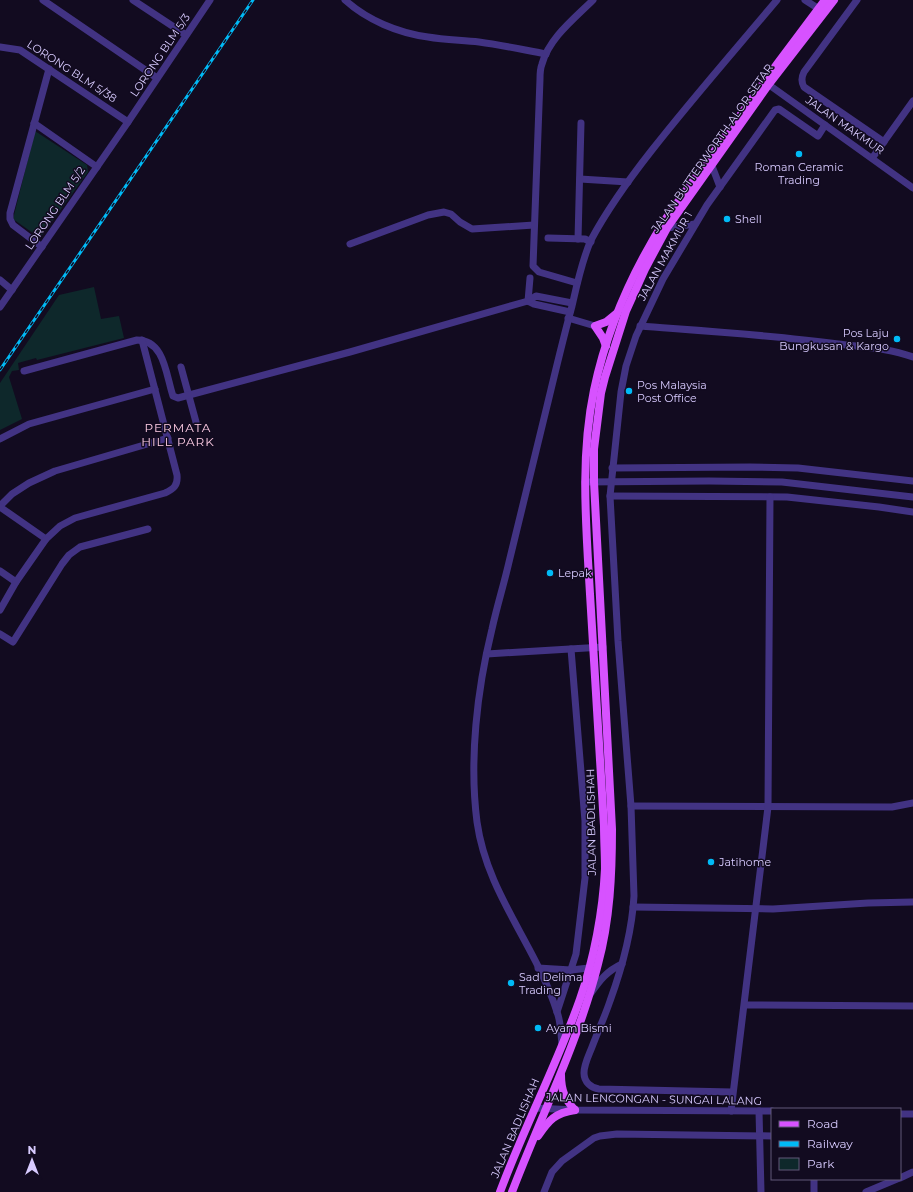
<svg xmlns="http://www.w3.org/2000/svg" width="913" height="1192" viewBox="0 0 913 1192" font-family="Montserrat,sans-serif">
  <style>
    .green { fill: #0e282b }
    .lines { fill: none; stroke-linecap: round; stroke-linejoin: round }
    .minor { stroke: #423383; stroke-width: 7 }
    .major { stroke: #d752ff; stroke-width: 8 }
    .rail-casing { stroke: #00baf6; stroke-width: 3 }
    .rail { stroke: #120b20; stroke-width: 1.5; stroke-dasharray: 4.5; stroke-linecap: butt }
    .poi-dot { fill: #00baf6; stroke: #120b20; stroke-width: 1.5 }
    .labels { text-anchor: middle; stroke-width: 3; stroke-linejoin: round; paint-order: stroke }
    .street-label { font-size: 11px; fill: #d8cbff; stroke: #120b20 }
    .poi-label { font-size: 11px; fill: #d8cbff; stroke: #120b20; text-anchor: start }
    .neighbourhood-label { font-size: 12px; letter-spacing: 1px; fill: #ffcde5; stroke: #120b20 }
  </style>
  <rect width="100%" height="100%" fill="#120b20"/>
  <g class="green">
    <path d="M35,131L87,165L88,172L40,238L13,219Z"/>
    <path d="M94,287L101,319L119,316L124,338L37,360L36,358L18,363L19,370L12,371L9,377L22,419L0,430V383L59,295Z"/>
  </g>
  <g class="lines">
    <g class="minor">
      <path d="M43,0L157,78"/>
      <path d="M133,0L186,35"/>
      <path d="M345,0C367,20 398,33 428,37C445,40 462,40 479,42C502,45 524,50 546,54"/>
      <path d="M805,0L819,9"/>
      <path d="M857,0L804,72C801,78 801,82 804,87L884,142"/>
      <path d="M0,47L20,50L128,122"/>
      <path d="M765,82L913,188"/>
      <path d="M34,123L97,167"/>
      <path d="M873,157L913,101"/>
      <path d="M712,166L720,187"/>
      <path d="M580,179L628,182"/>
      <path d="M667,228L695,224"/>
      <path d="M548,238L585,239L591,242"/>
      <path d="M578,239L581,123"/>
      <path d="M350,244L428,215L444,212L451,214L460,222L472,229L534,225"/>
      <path d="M42,247L13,225L10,219V213L49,69"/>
      <path d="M0,280L12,290"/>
      <path d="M577,283L539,272L533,266L540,79C540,74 540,69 542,64C549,38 575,18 593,0"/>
      <path d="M528,301L534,304L570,312"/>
      <path d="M528,301L530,278"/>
      <path d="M0,307L128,122L210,0"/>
      <path d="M568,318L595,326"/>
      <path d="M640,326C706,331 772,335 838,344C863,347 889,348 913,357"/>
      <path d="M181,367L196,422"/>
      <path d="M24,371L137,340C165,340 166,376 173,396L178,398L350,352L528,301L536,296L572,303"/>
      <path d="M0,439L29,424L155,389"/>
      <path d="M612,468L750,467L798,468L913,481"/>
      <path d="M585,482L709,481L782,482L913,497"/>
      <path d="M610,496L787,497L879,507L913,512"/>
      <path d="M0,506L12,494L29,483L55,471L168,438"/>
      <path d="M0,507L46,539"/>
      <path d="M0,571L16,582"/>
      <path d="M0,610L16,582L46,539L60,526L75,518L165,493C174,489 178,485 177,475L142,340"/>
      <path d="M0,634L13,642L62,564L69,555L80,547L148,529"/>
      <path d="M487,654L603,647"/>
      <path d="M631,806L892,807L913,803"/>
      <path d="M633,907L773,909L868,903L913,902"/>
      <path d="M538,968L571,970L589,968"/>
      <path d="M591,993C600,980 607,971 622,964"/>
      <path d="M745,1005L913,1006"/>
      <path d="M557,1012L576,954L585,878V821L571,649"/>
      <path d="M562,1046C561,1034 561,1022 557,1012C536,945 487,894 477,822C469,760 477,690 492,629C497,606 504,584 509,562C522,510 534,458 547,406C555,373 563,339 572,306C577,284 582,260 591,240C608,208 630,178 652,150C692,99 735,50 777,0"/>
      <path d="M732,1092L599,1089C591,1088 584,1082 584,1073C584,1064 589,1055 592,1047C598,1031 605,1016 610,1001C622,968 632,931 634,896L631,806L618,641L610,496L621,392L626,366L636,336L663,279L707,205L775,110L779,109L818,136L825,125"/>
      <path d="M535,1108L575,1110L772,1111"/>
      <path d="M731,1111L768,807L770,497"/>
      <path d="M759,1111L761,1192"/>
      <path d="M900,1114H913"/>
      <path d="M900,1178L913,1172"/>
      <path d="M814,1179V1192"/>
      <path d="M544,1192L552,1172L562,1161L594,1138L600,1136L617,1134L772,1136"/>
      <path d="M866,1192L897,1179"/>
    </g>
    <g class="major">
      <path d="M606,346L603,338L595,326L606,322L617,313"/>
      <path d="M561,1075C561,1090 565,1100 575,1110"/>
      <path d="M538,1136C549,1120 555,1113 575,1110"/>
      <path d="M500,1192C524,1127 557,1065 580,999C594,959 603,911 605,869C605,855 604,840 604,826C599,749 595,671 590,594C586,526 580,457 594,390C607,328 633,270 667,217L777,64L825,0"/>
      <path d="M512,1192C541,1116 578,1043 598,964C610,920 612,874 612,829L594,482V449L601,393L605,377L626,311L645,269L667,228L769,84L834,0"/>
    </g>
    <g class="rail-casing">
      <path id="rail" d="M0,370L253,0"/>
    </g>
    <use href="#rail" class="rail"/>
  </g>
  <g class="poi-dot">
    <circle cx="799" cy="154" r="4"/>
    <circle cx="727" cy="219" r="4"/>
    <circle cx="897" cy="339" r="4"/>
    <circle cx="629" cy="391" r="4"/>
    <circle cx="550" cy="573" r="4"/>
    <circle cx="711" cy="862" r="4"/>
    <circle cx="511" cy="983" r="4"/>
    <circle cx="538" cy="1028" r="4"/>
  </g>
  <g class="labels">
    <g class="street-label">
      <text transform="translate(160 55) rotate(-56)" y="4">LORONG BLM 5/3</text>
      <text transform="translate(72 71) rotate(33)" y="4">LORONG BLM 5/38</text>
      <text transform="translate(845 125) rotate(35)" y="4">JALAN MAKMUR</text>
      <text transform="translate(712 148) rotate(-55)" y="4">JALAN BUTTERWORTH-ALOR SETAR</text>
      <text transform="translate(55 208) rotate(-56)" y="4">LORONG BLM 5/2</text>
      <text transform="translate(665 256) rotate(-61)" y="4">JALAN MAKMUR 1</text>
      <text transform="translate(591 822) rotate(-91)" y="4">JALAN BADLISHAH</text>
      <text transform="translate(654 1099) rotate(1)" y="4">JALAN LENCONGAN - SUNGAI LALANG</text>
      <text transform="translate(515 1128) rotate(-67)" y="4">JALAN BADLISHAH</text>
    </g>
    <g class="poi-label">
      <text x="799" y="171" text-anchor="middle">Roman Ceramic<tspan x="799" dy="13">Trading</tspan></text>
      <text x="735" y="223">Shell</text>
      <text x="889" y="337" text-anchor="end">Pos Laju<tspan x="889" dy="13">Bungkusan &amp; Kargo</tspan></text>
      <text x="637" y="389">Pos Malaysia<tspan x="637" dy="13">Post Office</tspan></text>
      <text x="558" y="577">Lepak</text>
      <text x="719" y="866">Jatihome</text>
      <text x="519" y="981">Sad Delima<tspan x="519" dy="13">Trading</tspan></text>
      <text x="546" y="1032">Ayam Bismi</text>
    </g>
    <g class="neighbourhood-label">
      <text x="178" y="432">PERMATA<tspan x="178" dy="14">HILL PARK</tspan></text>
    </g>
  </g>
  <rect x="771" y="1108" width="130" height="72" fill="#120b20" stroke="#615879"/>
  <rect x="779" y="1121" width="20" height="6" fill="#d752ff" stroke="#615879"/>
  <text x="807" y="1128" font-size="12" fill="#d8cbff">Road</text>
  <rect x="779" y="1141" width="20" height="6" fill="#00baf6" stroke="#615879"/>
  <text x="807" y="1148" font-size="12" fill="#d8cbff">Railway</text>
  <rect x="779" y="1158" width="20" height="12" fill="#0e282b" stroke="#615879"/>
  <text x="807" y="1168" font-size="12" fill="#d8cbff">Park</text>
  <g transform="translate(32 1160)" stroke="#120b20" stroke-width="3" paint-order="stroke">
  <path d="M0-3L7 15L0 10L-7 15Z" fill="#d8cbff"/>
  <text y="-6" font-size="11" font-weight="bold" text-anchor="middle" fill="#d8cbff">N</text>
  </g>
</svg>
